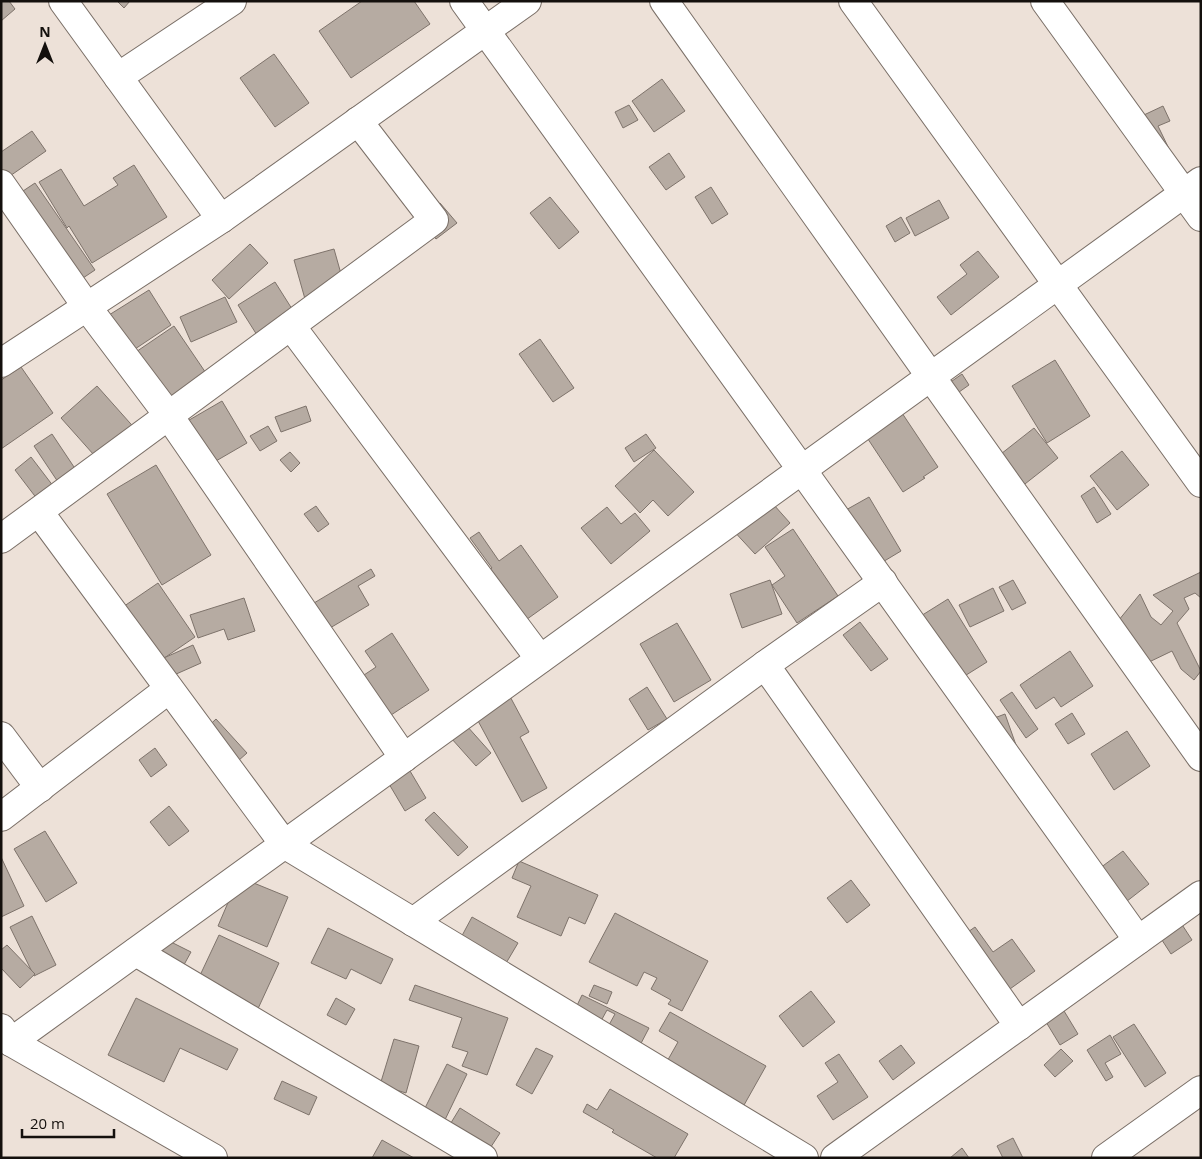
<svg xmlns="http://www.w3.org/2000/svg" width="1202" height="1159" viewBox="0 0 1202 1159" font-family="'Open Sans',sans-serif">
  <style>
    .building { fill: #b6aba2; stroke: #7e736b }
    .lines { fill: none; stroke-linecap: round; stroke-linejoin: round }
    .minor-casing { stroke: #7a6f67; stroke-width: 30 }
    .minor { stroke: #fff; stroke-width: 28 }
  </style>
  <rect width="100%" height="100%" fill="#ede1d8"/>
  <g class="building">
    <path d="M1,1H9L15,9L1,21Z"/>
    <path d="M117,1H130L124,8Z"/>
    <path d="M362,1H414L430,24L351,78L319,31Z"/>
    <path d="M274,54L309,103L275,127L240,78Z"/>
    <path d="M662,79L685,111L654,132L632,101Z"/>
    <path d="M629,105L638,120L623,128L615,112Z"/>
    <path d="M1163,106L1170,121L1158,126L1172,155L1129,122Z"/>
    <path d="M32,131L46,151L7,178L1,169V152Z"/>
    <path d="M669,153L685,177L666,190L649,167Z"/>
    <path d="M134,165L167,217L92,263L69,226L67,228L39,182L61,169L84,206L118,185L113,178Z"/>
    <path d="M35,183L95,270L74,284L14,197Z"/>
    <path d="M711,187L728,214L712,224L695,197Z"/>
    <path d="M550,197L579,232L559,249L530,213Z"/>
    <path d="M939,200L949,218L915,236L906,218Z"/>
    <path d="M440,203L457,223L436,239L420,219Z"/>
    <path d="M901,217L910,233L895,242L886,226Z"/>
    <path d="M250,244L268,263L229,299L212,280Z"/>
    <path d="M334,249L345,288L305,299L294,260Z"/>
    <path d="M978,251L999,277L951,315L937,297L967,274L960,265Z"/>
    <path d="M275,282L299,320L262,343L238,305Z"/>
    <path d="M149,290L171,325L132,351L109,315Z"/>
    <path d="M225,297L237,322L191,342L180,317Z"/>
    <path d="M174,326L210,379L166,409L130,356Z"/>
    <path d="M540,339L574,388L553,402L519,354Z"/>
    <path d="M1055,360L1090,416L1047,443L1012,386Z"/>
    <path d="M21,367L53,413L1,449V380Z"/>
    <path d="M962,374L969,385L952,397L945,386Z"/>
    <path d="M97,386L138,432L102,464L61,418Z"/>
    <path d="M222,401L247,443L197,472L172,430Z"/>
    <path d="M894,401L938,467L923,477L925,478L903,492L858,424Z"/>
    <path d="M306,406L311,421L281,432L275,417Z"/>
    <path d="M268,426L277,441L260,451L250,436Z"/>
    <path d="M1034,428L1058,458L1016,491L992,461Z"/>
    <path d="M52,434L80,476L62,488L34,446Z"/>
    <path d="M646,434L656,448L634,462L625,448Z"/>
    <path d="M654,450L694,492L668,516L653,500L640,513L615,486Z"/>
    <path d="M1122,451L1149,485L1117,510L1090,476Z"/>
    <path d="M290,452L300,463L291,472L280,460Z"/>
    <path d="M31,457L60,495L44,508L15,470Z"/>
    <path d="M156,465L211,555L162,585L107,494Z"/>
    <path d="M1094,487L1111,514L1097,523L1081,496Z"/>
    <path d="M766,496L790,523L755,554L731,528Z"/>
    <path d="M869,497L901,551L881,563L837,515Z"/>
    <path d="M316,506L329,524L318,532L304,514Z"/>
    <path d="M607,507L621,524L635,513L650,531L611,564L581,528Z"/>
    <path d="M793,529L838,596L797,623L772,585L785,576L765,547Z"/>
    <path d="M479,532L499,561L521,545L558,597L516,627L480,576L492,568L470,538Z"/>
    <path d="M371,569L375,576L358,586L369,605L330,628L314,603Z"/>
    <path d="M1201,572V598L1195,593L1184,598L1189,609L1177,623L1201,671L1194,680L1181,669L1172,651L1147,663L1114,626L1140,594L1151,617L1161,625L1173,611L1153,595Z"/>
    <path d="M770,580L782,614L742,628L730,594Z"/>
    <path d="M1013,580L1026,603L1012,610L999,587Z"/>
    <path d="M158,583L195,637L154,665L117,611Z"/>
    <path d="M993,588L1004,611L970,627L959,605Z"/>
    <path d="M244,598L255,631L228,640L224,629L198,638L190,615Z"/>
    <path d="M948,599L987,662L955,682L916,619Z"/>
    <path d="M860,622L888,659L871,671L843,635Z"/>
    <path d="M677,623L711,680L674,702L640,644Z"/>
    <path d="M392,633L429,690L385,719L358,679L376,667L365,651Z"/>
    <path d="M193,645L201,663L165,679L157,661Z"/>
    <path d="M1070,651L1093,686L1061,707L1054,697L1036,709L1020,685Z"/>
    <path d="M647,687L667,719L648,730L629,699Z"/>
    <path d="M506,689L529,732L520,737L547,788L522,802L471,708Z"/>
    <path d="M1012,692L1038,729L1026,738L1000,700Z"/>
    <path d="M1072,713L1085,734L1068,744L1055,724Z"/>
    <path d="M1005,714L1016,745L1001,751L989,720Z"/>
    <path d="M458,716L491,753L476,766L443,729Z"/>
    <path d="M216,719L247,753L229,769L198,736Z"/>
    <path d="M1127,731L1150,766L1114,790L1091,754Z"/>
    <path d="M155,748L167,765L151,777L139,760Z"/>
    <path d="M397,749L426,798L405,811L376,762Z"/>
    <path d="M169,806L189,831L169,846L150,822Z"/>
    <path d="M434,812L468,847L458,856L425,820Z"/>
    <path d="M45,831L77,883L46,902L14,849Z"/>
    <path d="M1123,851L1149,884L1122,905L1096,871Z"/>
    <path d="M1,857L24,906L1,917Z"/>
    <path d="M519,861L598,895L585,924L569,917L561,936L517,917L531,886L512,878Z"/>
    <path d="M239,877L288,897L267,947L218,926Z"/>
    <path d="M851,880L870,905L847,923L827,898Z"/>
    <path d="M615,913L708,961L682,1011L668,1004L671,1000L651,989L657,978L644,972L637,986L589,962Z"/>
    <path d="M32,916L56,965L34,976L10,927Z"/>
    <path d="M472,917L518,943L502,970L457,945Z"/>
    <path d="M1179,920L1192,940L1171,954L1158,934Z"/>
    <path d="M975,927L993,952L1012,939L1035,971L989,1004L948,946Z"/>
    <path d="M328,928L393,959L381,984L351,969L346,979L311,963Z"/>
    <path d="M157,935L191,952L180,972L147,955Z"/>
    <path d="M219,935L279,963L256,1013L195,986Z"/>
    <path d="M7,945L35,974L20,988L1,968V950Z"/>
    <path d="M415,985L508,1018L487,1075L462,1066L468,1052L452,1047L462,1018L409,1000Z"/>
    <path d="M594,985L612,992L607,1004L589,996Z"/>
    <path d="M811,991L835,1022L803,1047L779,1016Z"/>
    <path d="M582,995L649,1028L637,1051L604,1034L615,1014L607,1010L595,1032L570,1020Z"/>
    <path d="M136,998L238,1049L227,1070L180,1048L164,1082L108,1055Z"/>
    <path d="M336,998L355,1009L346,1025L327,1015Z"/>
    <path d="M1061,1006L1078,1034L1060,1045L1043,1017Z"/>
    <path d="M670,1012L766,1066L739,1114L661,1072L678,1042L659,1031Z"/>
    <path d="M1134,1024L1166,1073L1145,1087L1113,1037Z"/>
    <path d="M1110,1035L1121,1054L1105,1063L1113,1077L1106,1081L1087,1050Z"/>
    <path d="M394,1039L419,1046L406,1093L380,1085Z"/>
    <path d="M901,1045L915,1063L893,1080L879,1061Z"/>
    <path d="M536,1048L553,1056L532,1094L516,1085Z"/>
    <path d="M1061,1049L1073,1061L1055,1077L1044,1065Z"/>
    <path d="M839,1054L868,1097L833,1120L817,1096L838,1082L825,1063Z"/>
    <path d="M447,1064L467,1074L442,1126L421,1116Z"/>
    <path d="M282,1081L317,1097L309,1115L274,1099Z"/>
    <path d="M610,1089L688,1134L674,1158H657L612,1132L614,1130L583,1112L587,1104L597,1110Z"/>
    <path d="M460,1108L500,1133L485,1156L446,1131Z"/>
    <path d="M1013,1138L1023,1158H1003L997,1146Z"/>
    <path d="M382,1140L414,1158H372Z"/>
    <path d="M962,1148L969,1158H950Z"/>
  </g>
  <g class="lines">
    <g class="minor-casing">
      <g id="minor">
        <path d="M63,1L221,219"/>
        <path d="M464,1L802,470L1138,940"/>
        <path d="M664,1L1201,757"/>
        <path d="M853,1L1201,483"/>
        <path d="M1045,1L1201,217"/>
        <path d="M118,77L232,1"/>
        <path d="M1,184L87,307L169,416L404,758"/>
        <path d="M291,326L540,659"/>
        <path d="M1,363L221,219L527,1"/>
        <path d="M39,512L284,844L804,1158"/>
        <path d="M1,539L434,220L358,121"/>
        <path d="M765,665L1019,1026"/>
        <path d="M1,736L40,788"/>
        <path d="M1,817L169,689"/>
        <path d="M413,922L765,665L883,582"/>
        <path d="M136,952L483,1158"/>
        <path d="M1,1028L11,1042L1201,181"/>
        <path d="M11,1042L213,1158"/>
        <path d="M835,1158L1201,895"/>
        <path d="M1106,1158L1201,1090"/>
      </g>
    </g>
    <use href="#minor" class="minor"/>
  </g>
  <rect width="1202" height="1159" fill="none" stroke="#14100d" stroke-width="5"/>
  <g transform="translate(45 45)" stroke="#ede1d8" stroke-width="4" paint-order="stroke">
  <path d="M0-4L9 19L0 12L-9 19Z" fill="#14100d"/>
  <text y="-8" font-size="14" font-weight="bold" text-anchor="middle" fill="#14100d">N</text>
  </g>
  <path d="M22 1129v8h92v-8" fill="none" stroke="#14100d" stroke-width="2.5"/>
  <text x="30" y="1129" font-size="15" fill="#14100d" stroke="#ede1d8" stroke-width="4" paint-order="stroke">20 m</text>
</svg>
